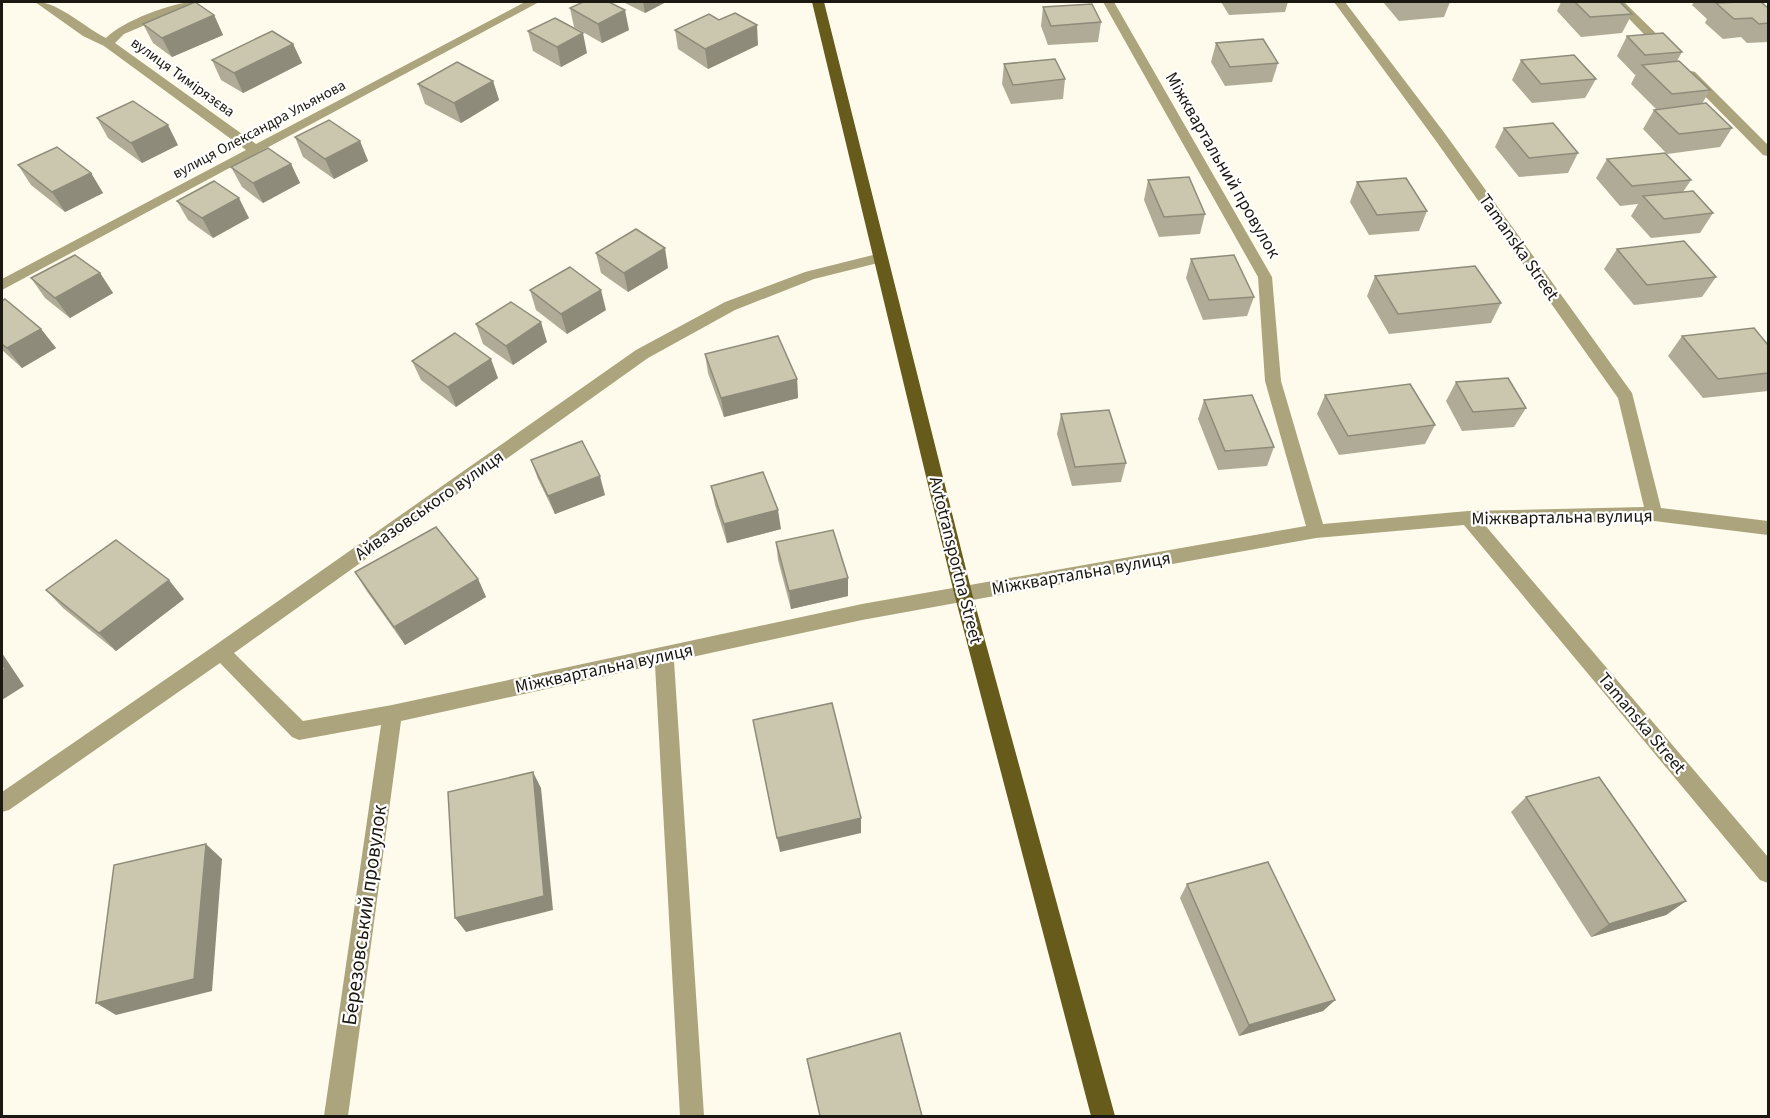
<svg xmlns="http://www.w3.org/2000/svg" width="1770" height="1118" viewBox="0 0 1770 1118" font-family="'Source Sans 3',sans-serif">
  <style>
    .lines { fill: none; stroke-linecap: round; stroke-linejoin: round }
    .minor { fill: #aba47c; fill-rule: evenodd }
    .major { fill: #675b1c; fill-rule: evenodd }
    .wall { fill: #afab96 }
    .shaded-wall { fill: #8e8b7a }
    .building { fill: #cbc7ae; stroke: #8e8b7a; stroke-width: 1.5 }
    .labels { text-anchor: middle; stroke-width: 4.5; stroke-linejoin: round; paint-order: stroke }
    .far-street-label { font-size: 15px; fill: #1a1810; stroke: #fff }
    .street-label { font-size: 18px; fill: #1a1810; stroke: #fff }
    .near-street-label { font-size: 21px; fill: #1a1810; stroke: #fff }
  </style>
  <rect width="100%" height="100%" fill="#fefbec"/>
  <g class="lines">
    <g class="minor">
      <path d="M35,2C56,0 86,28 106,38C123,21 172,2 195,2L194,4L124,34L115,43L256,144L525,2H539L2,290V279L246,150L104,46L83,36Z"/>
      <path d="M1103,2H1114L1272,277L1281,381L1323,524L1468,511L1644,507L1618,398L1436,141L1334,2H1345L1446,135L1632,393L1661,508L1768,521V535L1654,521L1484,524L1768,857V883L1760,880L1464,525L1316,538L862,620L674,661L704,1116H680L655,665L401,721L348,1116H324L381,725L299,740L292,737L220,663L9,810L2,812V792L214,646L636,350L725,302L805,272L881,253L886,255L888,258L886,261L814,279L735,310L648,358L234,653L303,721L392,705L862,604L1306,526L1265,381L1258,277Z"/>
      <path d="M1613,2H1624L1671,48V54H1663Z"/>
      <path d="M1691,71L1695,72L1768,145V156L1763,155L1687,78L1685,75Z"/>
    </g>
    <path class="major" d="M812,2H824L972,593L1115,1116H1091L954,593Z"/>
  </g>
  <g class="wall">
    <path d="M623,2H666L645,13Z"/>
    <path d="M1221,2H1288L1285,12L1229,15Z"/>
    <path d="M1383,2H1450L1444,17L1399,21Z"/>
    <path d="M1561,2H1620L1632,14L1622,33L1581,37L1557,11Z"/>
    <path d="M1694,2H1761L1768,8V42L1747,43L1741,37L1723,39L1705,23L1707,19L1692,5Z"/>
    <path d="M1043,7L1101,22L1098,42L1048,45L1041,26Z"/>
    <path d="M570,8L629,30L602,43L574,27Z"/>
    <path d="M214,15L223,35L172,57L153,43L143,24Z"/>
    <path d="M675,30L758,45L708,69L678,49Z"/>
    <path d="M528,31L587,53L561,67L533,51Z"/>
    <path d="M1627,36L1682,52L1677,61L1710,90L1702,104L1732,128L1720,147L1667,154L1643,129L1654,110L1656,109L1631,84L1636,74L1635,75L1617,56Z"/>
    <path d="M1216,43L1278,63L1272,82L1225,86L1211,62Z"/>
    <path d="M293,44L302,63L243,93L221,80L212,60Z"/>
    <path d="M1521,60L1596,79L1585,98L1532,103L1512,80Z"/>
    <path d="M1004,64L1065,79L1063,99L1011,104L1002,84Z"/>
    <path d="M493,81L499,100L461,123L425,104L418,84Z"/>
    <path d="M97,118L178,145L142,163L108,138Z"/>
    <path d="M1504,128L1578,153L1568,173L1519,177L1495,147Z"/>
    <path d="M295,137L360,141L368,161L334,179L303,157Z"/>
    <path d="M1607,159L1691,180L1683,192L1713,213L1700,233L1651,238L1631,216L1638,204L1620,206L1596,178Z"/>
    <path d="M291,164L300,183L263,203L242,187L231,167Z"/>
    <path d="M18,165L91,173L103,193L65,212L31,185Z"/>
    <path d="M1148,180L1205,214L1200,234L1159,237L1144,200Z"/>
    <path d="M1357,182L1427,211L1419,231L1369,235L1350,202Z"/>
    <path d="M177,201L249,218L213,238L188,220Z"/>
    <path d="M1617,249L1716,277L1702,297L1634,305L1604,269Z"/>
    <path d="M596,253L668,268L628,292L601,273Z"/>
    <path d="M1191,259L1254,297L1247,316L1203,320L1186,278Z"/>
    <path d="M100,273L113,293L70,318L45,298L31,278Z"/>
    <path d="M1375,276L1501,303L1491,323L1389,334L1367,296Z"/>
    <path d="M530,290L606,310L567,334L536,310Z"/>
    <path d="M2,301L41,329L56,348L22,368L2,350Z"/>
    <path d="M476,324L547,342L513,365L483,344Z"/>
    <path d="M1682,336L1768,345V391L1703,398L1668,356Z"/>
    <path d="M705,354L797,379L798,398L724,417L708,373Z"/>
    <path d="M412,361L498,378L456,407L421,380Z"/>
    <path d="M1456,382L1526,408L1514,427L1462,431L1446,401Z"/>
    <path d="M1325,395L1435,425L1425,444L1339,455L1317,414Z"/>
    <path d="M1204,400L1274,447L1267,466L1218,470L1198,419Z"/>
    <path d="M1061,414L1126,463L1121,482L1072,486L1057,434Z"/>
    <path d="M531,460L605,495L555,514L538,479Z"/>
    <path d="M711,486L781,529L727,543L715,505Z"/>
    <path d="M776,542L848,578V596L791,609L778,560Z"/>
    <path d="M355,572L478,579L486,597L405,645L366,590Z"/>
    <path d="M46,590L184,599L116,651L63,608Z"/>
    <path d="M1526,797L1686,901L1666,915L1591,937L1511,812Z"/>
    <path d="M1187,884L1335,1000L1323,1011L1239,1036L1180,898Z"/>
  </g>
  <g class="shaded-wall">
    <path d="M643,2H666L645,13Z"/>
    <path d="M625,10L629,30L602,43L598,24Z"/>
    <path d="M214,15L223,35L172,57L162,38Z"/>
    <path d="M757,25L758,45L708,69L705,49Z"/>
    <path d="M583,33L587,53L561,67L557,47Z"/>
    <path d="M293,44L302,63L243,93L234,73Z"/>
    <path d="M493,81L499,100L461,123L454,103Z"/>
    <path d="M168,125L178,145L142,163L131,143Z"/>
    <path d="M360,141L368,161L334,179L325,159Z"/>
    <path d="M291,164L300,183L263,203L253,183Z"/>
    <path d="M91,173L103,193L65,212L52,192Z"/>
    <path d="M239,198L249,218L213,238L202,218Z"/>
    <path d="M665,248L668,268L628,292L624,273Z"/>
    <path d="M100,273L113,293L70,318L55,298Z"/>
    <path d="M601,290L606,310L567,334L561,314Z"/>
    <path d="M541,322L547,342L513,365L506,346Z"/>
    <path d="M41,329L56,348L22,368L7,348Z"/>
    <path d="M491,359L498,378L456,407L448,387Z"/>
    <path d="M797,379L798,398L724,417L721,398Z"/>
    <path d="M600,476L605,495L555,514L548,496Z"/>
    <path d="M778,510L781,529L727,543L724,524Z"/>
    <path d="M848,578V596L791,609L789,591Z"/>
    <path d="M478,579L486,597L405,645L394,627Z"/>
    <path d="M169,580L184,599L116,651L99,633Z"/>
    <path d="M2,653L24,686L2,700Z"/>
    <path d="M533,772L541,788L553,910L466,932L455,918Z"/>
    <path d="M861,818V833L780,852L777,838Z"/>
    <path d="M206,844L222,859L212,991L116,1015L96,1003Z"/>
    <path d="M1686,901L1666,915L1591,937L1609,924Z"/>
    <path d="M1335,1000L1323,1011L1239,1036L1249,1025Z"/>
  </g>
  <g class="building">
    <path d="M195,2L214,15L162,38L143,24Z"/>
    <path d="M583,2H609L625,10L598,24L570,8Z"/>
    <path d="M1575,2H1620L1632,14L1590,17Z"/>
    <path d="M1740,2H1761L1768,8V23L1759,24L1752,18L1734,19L1716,3Z"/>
    <path d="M1092,4L1101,22L1051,26L1043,7Z"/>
    <path d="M735,13L757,25L705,49L675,30L709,14L719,20Z"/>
    <path d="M555,18L583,33L557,47L528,31Z"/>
    <path d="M272,31L293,44L234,73L212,60Z"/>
    <path d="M1663,33L1682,52L1645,55L1627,36Z"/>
    <path d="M1263,39L1278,63L1230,67L1216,43Z"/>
    <path d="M1574,55L1596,79L1541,84L1521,60Z"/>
    <path d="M1055,59L1065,79L1013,85L1004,64Z"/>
    <path d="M1679,61L1710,90L1672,94L1642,65Z"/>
    <path d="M457,62L493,81L454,103L418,84Z"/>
    <path d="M133,101L168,125L131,143L97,118Z"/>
    <path d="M1706,103L1732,128L1679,134L1654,110Z"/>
    <path d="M329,120L360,141L325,159L295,137Z"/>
    <path d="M1553,123L1578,153L1529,158L1504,128Z"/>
    <path d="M57,147L91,173L52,192L18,165Z"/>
    <path d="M268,148L291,164L253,183L231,167Z"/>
    <path d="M1665,153L1691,180L1632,186L1607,159Z"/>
    <path d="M1189,177L1205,214L1164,217L1148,180Z"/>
    <path d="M1406,178L1427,211L1377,215L1357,182Z"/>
    <path d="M214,181L239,198L202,218L177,201Z"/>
    <path d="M1693,191L1713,213L1664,219L1643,196Z"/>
    <path d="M636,229L665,248L624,273L596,253Z"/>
    <path d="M1684,241L1716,277L1647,285L1617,249Z"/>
    <path d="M75,255L100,273L55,298L31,278Z"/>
    <path d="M1234,255L1254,297L1209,300L1191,259Z"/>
    <path d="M1475,266L1501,303L1398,314L1375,276Z"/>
    <path d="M570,267L601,290L561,314L530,290Z"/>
    <path d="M5,299L41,329L7,348L2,344V301Z"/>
    <path d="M511,302L541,322L506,346L476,324Z"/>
    <path d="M1754,328L1768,345V373L1718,379L1682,336Z"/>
    <path d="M455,333L491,359L448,387L412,361Z"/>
    <path d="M778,336L797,379L721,398L705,354Z"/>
    <path d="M1508,378L1526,408L1473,412L1456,382Z"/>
    <path d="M1410,384L1435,425L1348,436L1325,395Z"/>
    <path d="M1252,395L1274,447L1225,451L1204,400Z"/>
    <path d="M1109,410L1126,463L1075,467L1061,414Z"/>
    <path d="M582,441L600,476L548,496L531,460Z"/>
    <path d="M763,472L778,510L724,524L711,486Z"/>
    <path d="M436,527L478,579L394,627L355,572Z"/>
    <path d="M833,530L848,578L789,591L776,542Z"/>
    <path d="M116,540L169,580L99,633L46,590Z"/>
    <path d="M2,664L5,669L2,671Z"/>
    <path d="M832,703L861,818L777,838L753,720Z"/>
    <path d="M533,772L544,896L455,918L448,792Z"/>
    <path d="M1599,777L1686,901L1609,924L1526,797Z"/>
    <path d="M206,844L194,979L96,1003L114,865Z"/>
    <path d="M1268,862L1335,1000L1249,1025L1187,884Z"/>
    <path d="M900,1033L922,1116H820L807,1059Z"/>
  </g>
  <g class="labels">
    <g class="far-street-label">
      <text transform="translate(183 77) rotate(36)" y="5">вулиця Тимірязєва</text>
      <text transform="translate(259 129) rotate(-28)" y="5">вулиця Олександра Ульянова</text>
    </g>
    <g class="street-label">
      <text transform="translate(1223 165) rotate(60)" y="6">Міжквартальний провулок</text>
      <text transform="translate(1519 247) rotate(55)" y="6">Tamanska Street</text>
      <text transform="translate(429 505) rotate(-35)" y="6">Айвазовського вулиця</text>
      <text transform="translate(1562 517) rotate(-1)" y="6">Міжквартальна вулиця</text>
      <text transform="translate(956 560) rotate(76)" y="6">Avtotransportna Street</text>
      <text transform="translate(1081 573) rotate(-10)" y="6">Міжквартальна вулиця</text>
      <text transform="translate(604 668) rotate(-12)" y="6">Міжквартальна вулиця</text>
      <text transform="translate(1642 723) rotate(50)" y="6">Tamanska Street</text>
    </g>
    <g class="near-street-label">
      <text transform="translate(364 915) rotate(-82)" y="7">Березовський провулок</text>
    </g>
  </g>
  <rect width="1770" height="1118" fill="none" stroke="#1a1810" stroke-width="6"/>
</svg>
